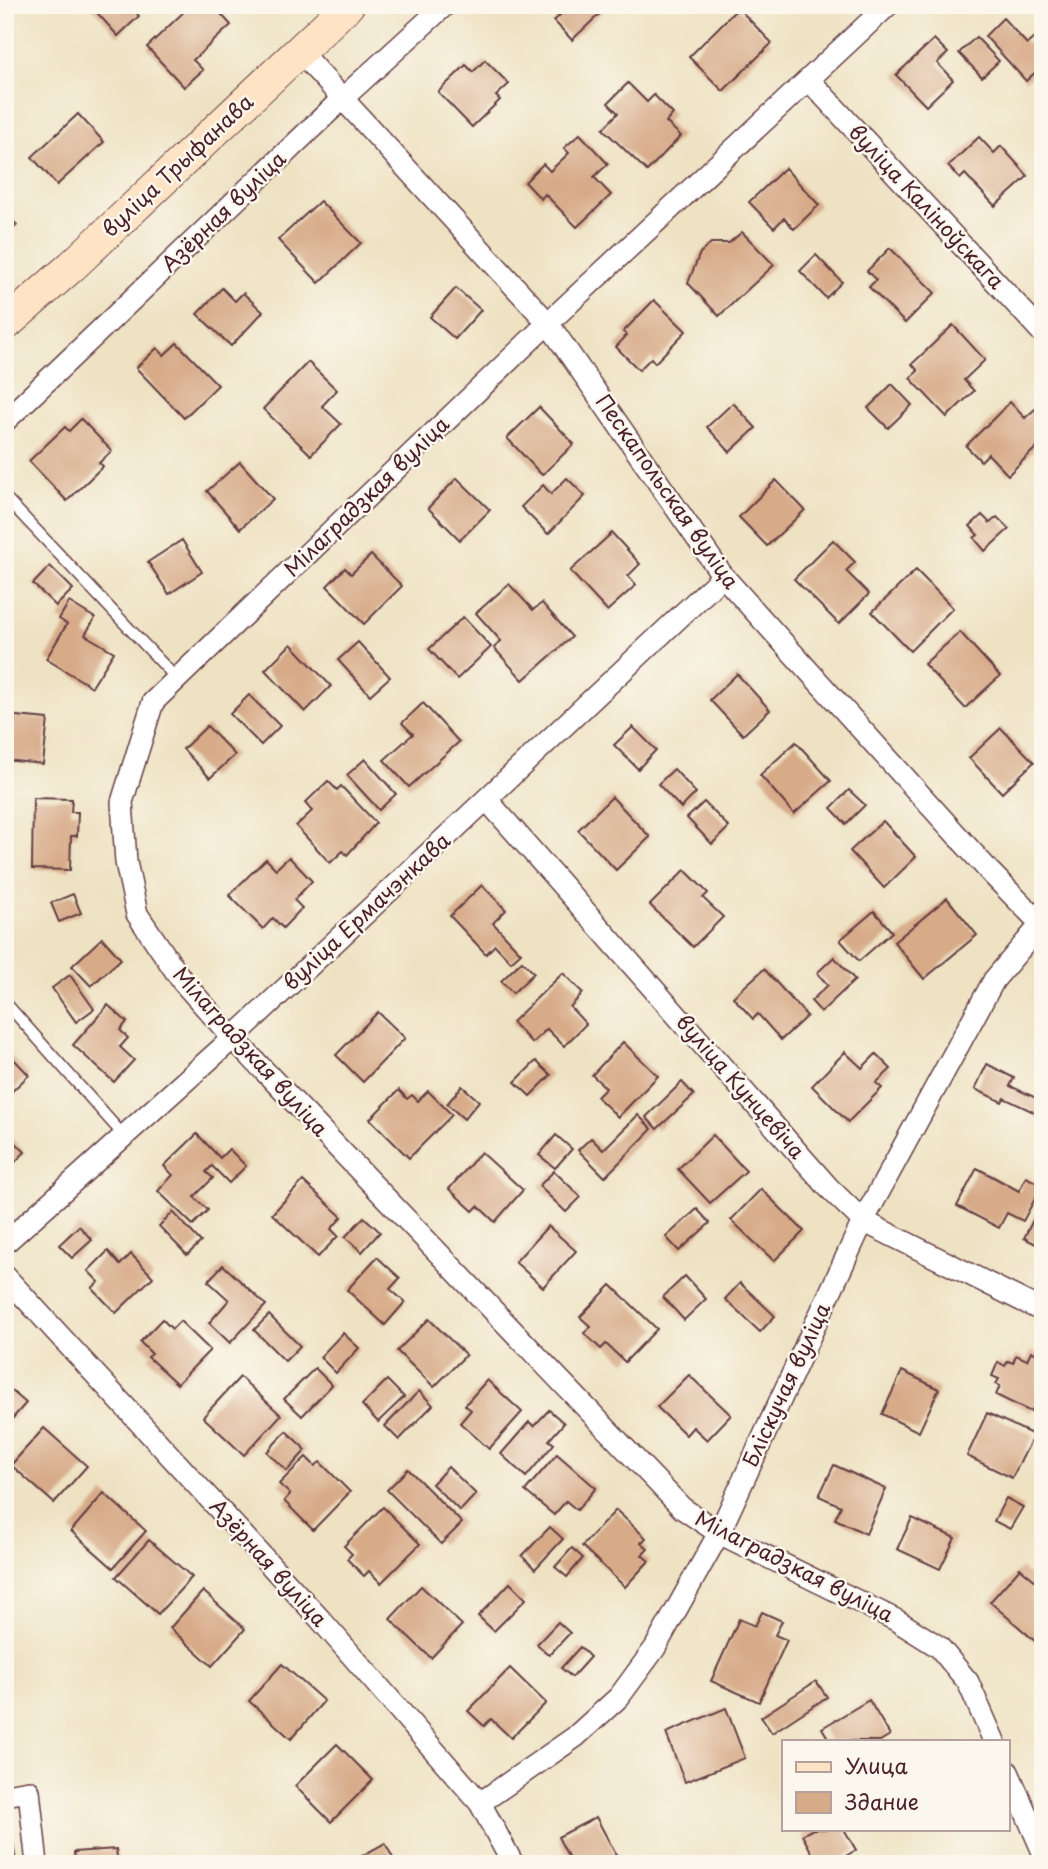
<svg xmlns="http://www.w3.org/2000/svg" width="1048" height="1869" viewBox="0 0 1048 1869" font-family="'Playpen Sans',sans-serif">
  <style>
    .building { fill: #d7aa88 }
    .lines { fill: none; stroke-linecap: round; stroke-linejoin: round }
    .lane-casing { stroke: #633c42; stroke-width: 13 }
    .street-casing { stroke: #633c42; stroke-width: 24 }
    .secondary-casing { stroke: #633c42; stroke-width: 34 }
    .lane { stroke: #fff; stroke-width: 10 }
    .street { stroke: #fff; stroke-width: 21 }
    .secondary { stroke: #fee4c5; stroke-width: 32 }
    .labels { text-anchor: middle; stroke-width: 5; stroke-linejoin: round; paint-order: stroke }
    .street-label { font-size: 21px; fill: #4a1f2b; stroke: #fbf7ec }
  </style>
  <rect width="100%" height="100%" fill="#fbf7ec"/>
  <filter id="ink" filterUnits="userSpaceOnUse"><feTurbulence type="fractalNoise" baseFrequency=".0143" numOctaves="2"/><feDisplacementMap in="SourceGraphic" scale="14" xChannelSelector="R" yChannelSelector="G"/><feConvolveMatrix kernelMatrix="1 2 1 2 8 2 1 2 1" color-interpolation-filters="sRGB"/></filter>
  <filter id="wash" filterUnits="userSpaceOnUse"><feTurbulence type="fractalNoise" baseFrequency=".00686" numOctaves="4" result="noise"/><feDisplacementMap in="SourceGraphic" scale="28" xChannelSelector="R" yChannelSelector="G"/><feGaussianBlur stdDeviation="1.57" result="paint"/><feColorMatrix in="noise" values="0 0 0 0 0 0 0 0 0 0 0 0 0 0 0 0 0 1.4 0 .05"/><feComposite in="paint" operator="in"/></filter>
  <g filter="url(#wash)">
    <rect width="100%" height="100%" fill="#eee2c3"/>
    <g id="blocks">
      <g class="building">
        <path d="M90,5H129L139,16L118,36Z"/>
        <path d="M191,5H213L231,25L193,60L203,70L184,87L147,47Z"/>
        <path d="M551,5H609L572,40L554,21L560,15Z"/>
        <path d="M738,8L772,43L723,91L689,57Z"/>
        <path d="M1003,18L1027,44L1043,30V65L1026,81L985,36Z"/>
        <path d="M976,37L999,61L982,77L959,53Z"/>
        <path d="M934,39L948,53L937,63L953,80L926,106L896,75Z"/>
        <path d="M485,60L509,84L496,96L500,100L472,127L438,92L466,65L473,72Z"/>
        <path d="M628,83L647,102L654,95L673,114L666,122L681,136L647,171L603,129L618,113L608,103Z"/>
        <path d="M78,114L104,142L57,185L32,157Z"/>
        <path d="M580,134L608,164L594,177L611,195L577,227L545,194L541,199L525,182L543,164L550,171L569,153L564,148Z"/>
        <path d="M979,137L994,153L1001,146L1028,176L995,206L965,174L960,179L948,166Z"/>
        <path d="M785,168L819,205L794,229L784,218L774,228L749,202Z"/>
        <path d="M320,201L361,243L319,283L278,240Z"/>
        <path d="M5,213L17,225L5,237Z"/>
        <path d="M742,232L774,265L719,316L688,283L700,253L711,243H729Z"/>
        <path d="M890,248L935,293L905,323L869,287L876,280L867,271Z"/>
        <path d="M816,255L842,282L826,298L800,271Z"/>
        <path d="M222,288L235,301L243,293L263,312L231,346L197,314Z"/>
        <path d="M456,288L481,310L455,339L430,317Z"/>
        <path d="M654,300L686,331L655,363L651,358L639,370L616,347L627,335L623,332Z"/>
        <path d="M953,325L985,360L964,380L974,391L947,417L910,378L918,371L912,364Z"/>
        <path d="M177,343L218,385L184,418L136,368L157,348L164,355Z"/>
        <path d="M308,362L337,390L322,406L341,424L311,455L263,409Z"/>
        <path d="M892,384L912,405L888,428L868,408Z"/>
        <path d="M1010,402L1025,418L1035,409L1043,416V441L1008,475L988,454L981,461L966,446Z"/>
        <path d="M733,403L756,428L730,452L707,427Z"/>
        <path d="M539,407L574,444L542,475L507,438Z"/>
        <path d="M81,419L112,451L99,463L103,466L67,501L29,461L65,427L69,431Z"/>
        <path d="M240,462L273,499L240,529L207,491Z"/>
        <path d="M457,478L490,510L460,540L428,508Z"/>
        <path d="M567,478L585,496L548,534L521,507L543,485L551,494Z"/>
        <path d="M776,480L805,510L767,546L739,517Z"/>
        <path d="M982,515L990,523L997,517L1009,529L985,551L974,538L978,535L970,526Z"/>
        <path d="M612,533L640,564L628,576L636,585L607,611L570,571Z"/>
        <path d="M182,540L202,572L169,594L148,562Z"/>
        <path d="M833,540L855,562L846,571L869,594L839,624L794,579Z"/>
        <path d="M371,555L402,586L364,624L327,586L345,568L351,574Z"/>
        <path d="M50,566L73,589L56,606L33,584Z"/>
        <path d="M916,570L953,608L910,651L872,612Z"/>
        <path d="M509,584L533,610L542,603L572,637L523,680L494,648L501,641L476,613Z"/>
        <path d="M69,602L95,618L85,635L114,652L92,687L46,659L67,624L59,619Z"/>
        <path d="M463,617L491,647L457,679L429,649Z"/>
        <path d="M960,632L1000,676L965,708L924,664Z"/>
        <path d="M358,642L390,677L370,695L338,660Z"/>
        <path d="M291,644L331,686L305,712L265,670Z"/>
        <path d="M737,674L770,710L743,735L710,700Z"/>
        <path d="M249,695L280,726L261,745L230,714Z"/>
        <path d="M423,703L459,742L409,787L384,760L413,734L402,723Z"/>
        <path d="M5,715L48,719L43,764L5,760Z"/>
        <path d="M207,726L235,755L210,778L183,749Z"/>
        <path d="M633,727L656,750L638,769L614,745Z"/>
        <path d="M1001,728L1034,762L1002,793L969,758Z"/>
        <path d="M796,742L831,781L794,814L760,775Z"/>
        <path d="M365,759L396,794L379,810L347,775Z"/>
        <path d="M674,769L696,793L681,808L658,784Z"/>
        <path d="M328,781L337,790L341,786L376,823L347,855L343,851L330,863L296,826L312,811L305,803Z"/>
        <path d="M849,790L865,805L846,824L831,808Z"/>
        <path d="M612,797L650,837L616,870L578,830Z"/>
        <path d="M33,798L72,799L71,812H78L77,836H71L70,870L32,869Z"/>
        <path d="M704,802L729,827L712,844L687,818Z"/>
        <path d="M883,821L916,857L884,888L850,851Z"/>
        <path d="M289,857L312,881L294,900L302,908L283,928L273,918L263,929L229,895L266,859L276,869Z"/>
        <path d="M685,870L708,893L703,898L723,917L693,947L650,905Z"/>
        <path d="M482,885L506,910L493,923L521,953L511,962L495,945L486,954L450,916Z"/>
        <path d="M73,894L81,913L59,922L51,903Z"/>
        <path d="M947,898L977,935L924,979L894,942Z"/>
        <path d="M874,911L892,932L859,961L840,940Z"/>
        <path d="M102,938L121,959L91,986L72,966Z"/>
        <path d="M834,957L855,980L821,1012L811,1001L828,985L817,973Z"/>
        <path d="M522,961L534,973L513,993L501,981Z"/>
        <path d="M764,969L807,1016L781,1040L758,1014L753,1019L733,997Z"/>
        <path d="M563,973L583,993L570,1007L586,1024L564,1046L547,1029L532,1043L512,1022Z"/>
        <path d="M70,975L94,1009L76,1022L52,988Z"/>
        <path d="M108,1005L127,1022L120,1030L128,1038L120,1047L134,1060L114,1082L73,1045Z"/>
        <path d="M378,1012L405,1038L363,1082L336,1055Z"/>
        <path d="M623,1042L658,1076L618,1117L597,1097L606,1088L592,1075Z"/>
        <path d="M845,1052L862,1068L876,1054L891,1069L876,1083L882,1088L848,1122L812,1086Z"/>
        <path d="M10,1055L29,1075L8,1095L5,1092V1059Z"/>
        <path d="M536,1061L551,1075L530,1096L515,1082Z"/>
        <path d="M987,1064L1014,1078L1010,1086L1043,1101L1040,1115L1004,1098L1002,1102L975,1089Z"/>
        <path d="M682,1082L694,1095L657,1129L646,1117Z"/>
        <path d="M462,1086L479,1101L464,1119L447,1104Z"/>
        <path d="M399,1090L407,1099L412,1095L418,1101L428,1091L452,1115L409,1158L370,1119Z"/>
        <path d="M638,1115L652,1129L605,1177L578,1150L591,1138L603,1150Z"/>
        <path d="M5,1132L25,1152L5,1172Z"/>
        <path d="M197,1134L220,1158L229,1149L246,1166L229,1183L212,1166L206,1172L213,1178L194,1197L208,1210L193,1225L158,1191L173,1175L164,1166Z"/>
        <path d="M556,1135L572,1149L555,1168L539,1155Z"/>
        <path d="M713,1135L746,1171L710,1203L678,1169Z"/>
        <path d="M481,1152L523,1190L495,1222L478,1206L473,1211L449,1189Z"/>
        <path d="M977,1168L1019,1191L1026,1177L1042,1186L1023,1221L1007,1213L999,1228L957,1206Z"/>
        <path d="M554,1171L581,1197L566,1212L539,1186Z"/>
        <path d="M303,1181L342,1217L331,1229L338,1236L318,1257L272,1214Z"/>
        <path d="M761,1189L804,1231L774,1261L731,1220Z"/>
        <path d="M1043,1200V1244L1042,1247L1024,1238Z"/>
        <path d="M697,1209L710,1223L679,1251L666,1237Z"/>
        <path d="M173,1212L201,1242L187,1255L159,1226Z"/>
        <path d="M364,1217L380,1232L362,1252L345,1237Z"/>
        <path d="M79,1226L92,1240L72,1258L59,1245Z"/>
        <path d="M548,1226L576,1251L543,1287L515,1262Z"/>
        <path d="M108,1251L120,1265L131,1254L153,1277L116,1313L92,1288L99,1282L88,1271Z"/>
        <path d="M377,1257L400,1278L390,1289L405,1302L385,1325L347,1290Z"/>
        <path d="M223,1265L266,1305L230,1343L209,1323L229,1300L208,1281Z"/>
        <path d="M685,1276L706,1299L684,1320L663,1297Z"/>
        <path d="M740,1283L775,1316L760,1332L725,1299Z"/>
        <path d="M611,1285L657,1329L625,1362L606,1344L601,1349L584,1333L591,1327L580,1317Z"/>
        <path d="M269,1315L300,1346L285,1361L254,1330Z"/>
        <path d="M162,1319L172,1329L180,1321L210,1350L177,1384L148,1357L152,1354L140,1342Z"/>
        <path d="M429,1319L466,1355L434,1387L397,1351Z"/>
        <path d="M343,1333L359,1348L336,1373L320,1357Z"/>
        <path d="M1031,1351L1043,1357L1041,1368L1043,1369V1388L1031,1412L996,1395L1000,1386L996,1384L999,1379L992,1376L998,1362L1005,1366L1008,1361L1013,1363L1016,1355L1027,1360Z"/>
        <path d="M315,1368L332,1385L302,1416L284,1399Z"/>
        <path d="M902,1371L939,1389L919,1432L882,1414Z"/>
        <path d="M689,1375L731,1415L707,1440L693,1427L686,1435L657,1407Z"/>
        <path d="M240,1377L281,1415L244,1455L203,1417Z"/>
        <path d="M387,1380L404,1397L378,1422L362,1405Z"/>
        <path d="M487,1380L522,1412L489,1449L460,1423L471,1410L465,1405Z"/>
        <path d="M5,1385L26,1403L5,1427Z"/>
        <path d="M419,1391L433,1405L399,1440L385,1426Z"/>
        <path d="M549,1410L564,1423L549,1440L554,1444L526,1477L501,1454L529,1422L534,1426Z"/>
        <path d="M987,1413L1034,1435L1012,1478L967,1456Z"/>
        <path d="M44,1428L87,1466L54,1503L11,1465Z"/>
        <path d="M286,1431L306,1450L287,1471L267,1452Z"/>
        <path d="M557,1454L596,1488L577,1510L566,1501L554,1515L525,1491Z"/>
        <path d="M306,1457L315,1466L320,1462L350,1492L313,1530L284,1501L290,1494L279,1484Z"/>
        <path d="M834,1465L886,1489L866,1534L835,1519L841,1506L819,1496Z"/>
        <path d="M448,1467L476,1494L460,1511L432,1484Z"/>
        <path d="M408,1469L462,1523L441,1544L387,1490Z"/>
        <path d="M104,1493L146,1531L113,1568L71,1531Z"/>
        <path d="M1006,1498L1023,1507L1010,1529L994,1521Z"/>
        <path d="M383,1507L420,1544L381,1583L369,1571L364,1576L347,1559L352,1554L344,1546Z"/>
        <path d="M616,1510L646,1538L641,1543L648,1549L642,1555L649,1561L625,1587L582,1546Z"/>
        <path d="M912,1518L955,1538L940,1569L897,1549Z"/>
        <path d="M550,1527L563,1539L535,1569L522,1556Z"/>
        <path d="M149,1540L192,1577L158,1614L116,1577Z"/>
        <path d="M572,1548L583,1558L567,1577L555,1567Z"/>
        <path d="M1020,1568L1043,1587V1632L1035,1641L990,1602Z"/>
        <path d="M510,1583L526,1599L494,1631L478,1616Z"/>
        <path d="M421,1586L462,1625L431,1658L390,1619Z"/>
        <path d="M203,1591L245,1629L212,1666L170,1628Z"/>
        <path d="M762,1612L782,1621L775,1635L787,1640L759,1702L711,1681L739,1619L755,1626Z"/>
        <path d="M558,1622L570,1633L549,1655L537,1644Z"/>
        <path d="M580,1647L590,1657L572,1677L561,1668Z"/>
        <path d="M282,1664L324,1701L291,1739L249,1701Z"/>
        <path d="M510,1668L546,1703L511,1738L491,1719L484,1726L468,1711Z"/>
        <path d="M816,1681L827,1697L772,1733L761,1717Z"/>
        <path d="M869,1700L890,1735L880,1741H830L822,1728Z"/>
        <path d="M726,1708L745,1758L685,1782L666,1733Z"/>
        <path d="M337,1744L373,1780L331,1822L295,1786Z"/>
        <path d="M596,1817L621,1864H572L558,1837Z"/>
        <path d="M813,1829H844L856,1850L832,1864H818L802,1835Z"/>
        <path d="M12,1836L16,1864H5V1837Z"/>
        <path d="M385,1843L396,1864H347Z"/>
        <path d="M116,1849L118,1864H75L74,1852Z"/>
      </g>
    </g>
  </g>
  <g filter="url(#ink)">
    <use href="#blocks" fill-opacity="0" stroke="#633c42" stroke-width="2"/>
    <g class="lines">
      <g class="lane-casing">
        <g id="lane">
          <path d="M5,497L177,679"/>
          <path d="M5,1002L124,1136"/>
        </g>
      </g>
      <g class="street-casing">
        <g id="street">
          <path d="M888,5L548,323L153,702L122,802L126,862L137,914L183,982L233,1038L682,1508L719,1533L896,1620L939,1647L968,1682L994,1741"/>
          <path d="M299,51L548,323L723,576L991,873L1043,926"/>
          <path d="M809,80L1043,333"/>
          <path d="M5,421L343,98L445,5"/>
          <path d="M487,800L828,1187L863,1221L1043,1311"/>
          <path d="M5,1243L233,1038L723,576"/>
          <path d="M5,1276L320,1619L480,1803L513,1864"/>
          <path d="M1008,1772L1043,1852"/>
          <path d="M5,1795L29,1791L37,1864"/>
          <path d="M480,1803L575,1737L619,1697L655,1648L719,1533L863,1221L994,980L1043,922"/>
        </g>
      </g>
      <g class="secondary-casing">
        <path id="secondary" d="M5,325L72,266L348,5"/>
      </g>
      <use href="#lane" class="lane"/>
      <use href="#street" class="street"/>
      <use href="#secondary" class="secondary"/>
    </g>
  </g>
  <g class="labels">
    <g class="street-label">
      <text transform="translate(178 166) rotate(-43)" y="7">вуліца Трыфанава</text>
      <text transform="translate(926 207) rotate(47)" y="7">вуліца Каліноўскага</text>
      <text transform="translate(224 212) rotate(-44)" y="7">Азёрная вуліца</text>
      <text transform="translate(667 492) rotate(55)" y="7">Пескапольская вуліца</text>
      <text transform="translate(367 497) rotate(-44)" y="7">Мілаградзкая вуліца</text>
      <text transform="translate(367 912) rotate(-43)" y="7">вуліца Ермачэнкава</text>
      <text transform="translate(250 1052) rotate(48)" y="7">Мілаградзкая вуліца</text>
      <text transform="translate(740 1087) rotate(49)" y="7">вуліца Кунцевіча</text>
      <text transform="translate(787 1385) rotate(-65)" y="7">Бліскучая вуліца</text>
      <text transform="translate(268 1563) rotate(48)" y="7">Азёрная вуліца</text>
      <text transform="translate(794 1567) rotate(27)" y="7">Мілаградзкая вуліца</text>
    </g>
  </g>
  <rect width="1048" height="1869" fill="none" stroke="#fbf7ec" stroke-width="28"/>
  <rect x="782" y="1740" width="228" height="91" fill="#fbf7ec" stroke="#b4a19f" stroke-width="2"/>
  <rect x="796" y="1762" width="35" height="10" fill="#fee4c5" stroke="#b4a19f" stroke-width="2"/>
  <text x="845" y="1774" font-size="21" fill="#4a1f2b">Улица</text>
  <rect x="796" y="1792" width="35" height="21" fill="#d7aa88" stroke="#b4a19f" stroke-width="2"/>
  <text x="845" y="1810" font-size="21" fill="#4a1f2b">Здание</text>
</svg>
